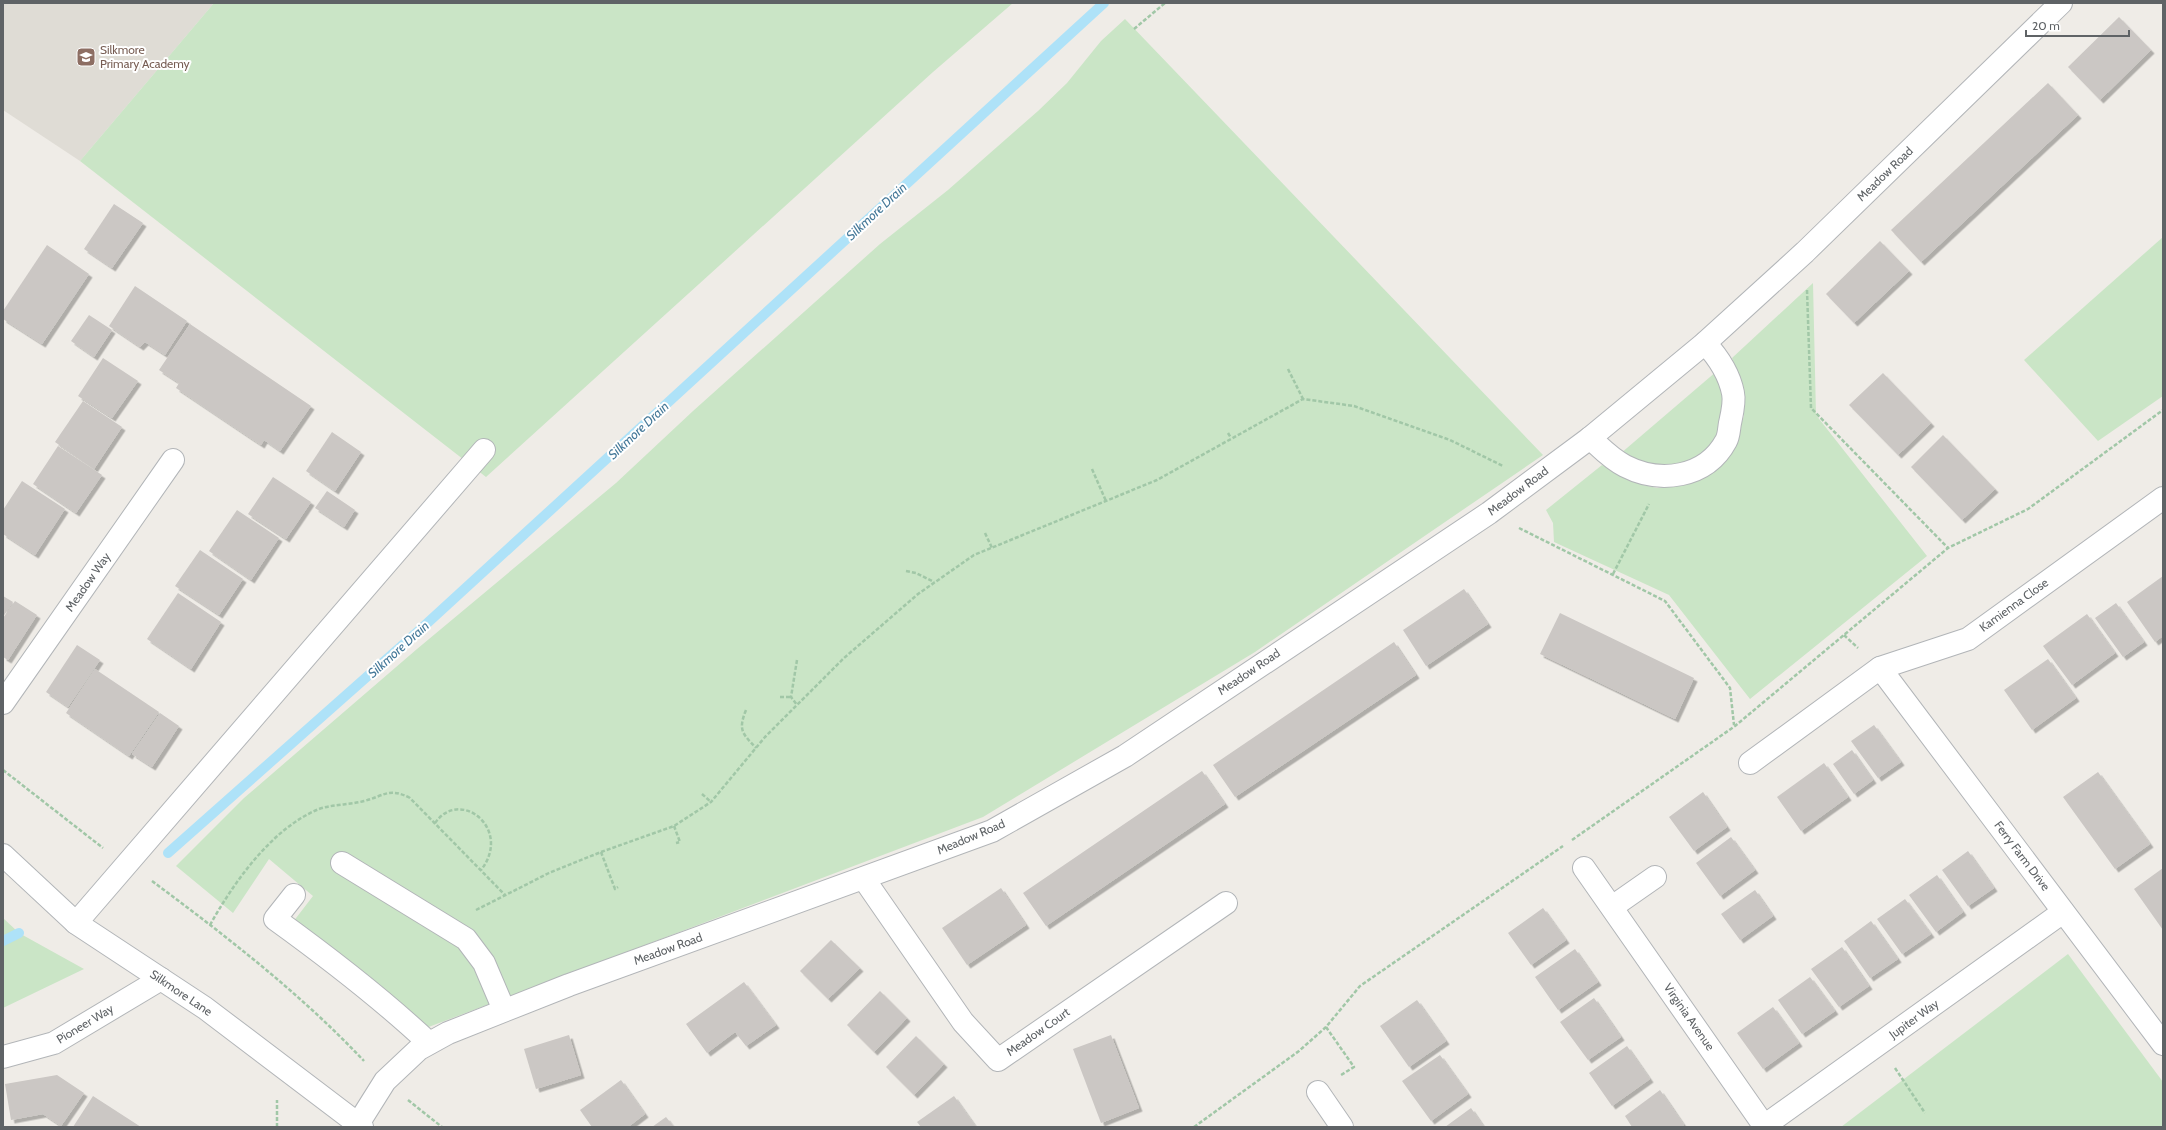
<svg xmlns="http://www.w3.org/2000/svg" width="2166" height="1130" viewBox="0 0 2166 1130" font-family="Cabin,sans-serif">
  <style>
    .education { fill: #dfdcd5 }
    .green { fill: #cae5c6 }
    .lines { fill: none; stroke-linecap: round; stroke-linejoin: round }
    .stream { stroke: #aee2f8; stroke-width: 10 }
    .building { fill: #cbc7c4; filter: url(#shadow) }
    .minor-casing { stroke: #b2b5b8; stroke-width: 24 }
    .path { stroke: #a1c7a7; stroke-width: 2.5; stroke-dasharray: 4 2; stroke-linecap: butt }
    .minor { stroke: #fff; stroke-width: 22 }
    .labels { text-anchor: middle; stroke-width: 4; stroke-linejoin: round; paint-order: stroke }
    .education-label { font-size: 12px; fill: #785e54; stroke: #fff; text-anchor: start }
    .street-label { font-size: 12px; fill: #5f6366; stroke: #fff }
    .water-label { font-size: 13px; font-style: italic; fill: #457999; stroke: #fff }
  </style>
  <defs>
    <filter id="shadow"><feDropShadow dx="3.5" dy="3.5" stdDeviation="0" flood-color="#0004"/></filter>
  </defs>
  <rect width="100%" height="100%" fill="#efece7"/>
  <path class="education" d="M3,3H214L80,161L3,110Z"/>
  <g class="green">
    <path d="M214,3H1013L933,72L486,477L80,161Z"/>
    <path d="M1125,19L1543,455L1255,652L983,817L426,1028L293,922L313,896L269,859L233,913L176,866L244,798L417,649L616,483L693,411L880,244L948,190L1038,111L1067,83L1101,41Z"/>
    <path d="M2163,237V396L2098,441L2024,360Z"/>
    <path d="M1813,283L1816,415L1927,556L1750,699L1669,595L1554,542L1553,523L1546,510L1602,465L1643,485L1657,488L1691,482L1735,442L1744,416L1743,387L1732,358Z"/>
    <path d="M1717,371L1723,382L1725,424L1701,458L1663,470L1620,454Z"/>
    <path d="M3,918L19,933L84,969L3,1008Z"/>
    <path d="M2068,954L2163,1082V1127H1841Z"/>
  </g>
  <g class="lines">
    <g class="stream">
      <path d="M168,853L423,627L1104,3"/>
      <path d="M3,941L19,933"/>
    </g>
  </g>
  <g class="building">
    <path d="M2119,17L2151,50L2100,100L2068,67Z"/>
    <path d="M2048,83L2078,115L1921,262L1891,230Z"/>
    <path d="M114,204L143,223L112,268L84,249Z"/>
    <path d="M1880,241L1909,271L1854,323L1826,294Z"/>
    <path d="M47,245L89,274L42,344L3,319V311Z"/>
    <path d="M135,286L187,321L165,355L145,342L140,347L109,326Z"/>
    <path d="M89,315L112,330L94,357L71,341Z"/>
    <path d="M190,324L311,406L280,451L264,440L261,445L176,388L179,383L159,370Z"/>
    <path d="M103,358L138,381L112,418L78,396Z"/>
    <path d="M1883,373L1931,423L1898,455L1849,405Z"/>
    <path d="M83,401L122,427L94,469L55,442Z"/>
    <path d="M332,432L361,452L335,491L306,471Z"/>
    <path d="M1943,435L1995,489L1962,520L1911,467Z"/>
    <path d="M58,446L102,475L76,513L33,484Z"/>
    <path d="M273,477L311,502L286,539L248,514Z"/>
    <path d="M22,481L65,509L35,555L3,534V510Z"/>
    <path d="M327,491L355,510L344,527L315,508Z"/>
    <path d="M237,510L279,538L251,580L209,551Z"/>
    <path d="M200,550L243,579L219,615L175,586Z"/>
    <path d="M2163,576V636L2155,642L2127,602Z"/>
    <path d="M1464,589L1488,624L1426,666L1403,630Z"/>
    <path d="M178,593L221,622L191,669L147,639Z"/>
    <path d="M3,596L13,602L3,617Z"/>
    <path d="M15,601L37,615L8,660L3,657V618Z"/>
    <path d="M2116,603L2144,642L2123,657L2095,618Z"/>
    <path d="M1560,613L1694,678L1675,719L1540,654Z"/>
    <path d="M2087,614L2115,653L2072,685L2043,646Z"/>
    <path d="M1394,642L1416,675L1235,797L1213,765Z"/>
    <path d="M77,645L100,660L68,707L46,692Z"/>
    <path d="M2048,659L2076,698L2032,730L2004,690Z"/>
    <path d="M95,669L159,712L129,756L66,713Z"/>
    <path d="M160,713L179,726L152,767L132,754Z"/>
    <path d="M1874,725L1901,762L1878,778L1851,741Z"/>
    <path d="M1852,750L1873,780L1854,794L1833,764Z"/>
    <path d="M1824,763L1848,797L1801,831L1777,797Z"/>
    <path d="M1202,771L1225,804L1046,926L1023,893Z"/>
    <path d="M2098,772L2150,844L2115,869L2063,797Z"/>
    <path d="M1703,792L1727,827L1694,851L1669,817Z"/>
    <path d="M1731,837L1755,870L1720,896L1696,863Z"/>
    <path d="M1968,851L1994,888L1968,906L1942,870Z"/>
    <path d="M2163,868V930L2134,889Z"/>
    <path d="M1937,875L1963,912L1936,932L1909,895Z"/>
    <path d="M1001,888L1026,925L967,965L942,928Z"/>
    <path d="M1755,890L1773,916L1740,940L1721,914Z"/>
    <path d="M1905,899L1931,934L1902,954L1877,919Z"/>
    <path d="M1543,908L1566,940L1531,965L1508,933Z"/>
    <path d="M1871,921L1898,959L1870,978L1844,941Z"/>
    <path d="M831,940L860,968L828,999L800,971Z"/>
    <path d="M1842,947L1869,986L1839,1007L1811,969Z"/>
    <path d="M1575,949L1598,982L1558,1010L1535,977Z"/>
    <path d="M1810,977L1835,1011L1802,1034L1778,1000Z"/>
    <path d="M744,982L776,1025L746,1046L735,1032L707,1053L686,1024Z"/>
    <path d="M880,991L907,1018L874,1052L847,1025Z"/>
    <path d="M1594,998L1621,1037L1588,1060L1560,1022Z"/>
    <path d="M1417,1000L1446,1041L1409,1067L1380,1026Z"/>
    <path d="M1773,1007L1799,1043L1763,1069L1737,1033Z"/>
    <path d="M569,1035L581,1075L536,1089L524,1049Z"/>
    <path d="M1111,1035L1139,1108L1101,1123L1073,1049Z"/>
    <path d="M916,1036L944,1064L914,1095L886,1067Z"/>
    <path d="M1627,1046L1650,1079L1612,1106L1589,1073Z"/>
    <path d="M1440,1055L1468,1094L1431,1121L1402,1081Z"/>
    <path d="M57,1075L84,1093L61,1126L43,1114L11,1120L5,1084Z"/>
    <path d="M621,1080L645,1114L628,1127H592L580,1110Z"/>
    <path d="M1660,1090L1684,1125L1680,1127H1632L1625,1116Z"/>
    <path d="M93,1096L141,1127H73Z"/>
    <path d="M954,1096L976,1127H921L917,1122Z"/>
    <path d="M1471,1108L1484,1127H1445Z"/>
    <path d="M666,1117L674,1127H652Z"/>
  </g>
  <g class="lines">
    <g class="minor-casing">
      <g id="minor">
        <path d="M1590,438C1601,448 1611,459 1625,466C1660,484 1706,478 1726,441C1729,436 1729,428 1730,423C1732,414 1735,402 1733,393C1729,373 1718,357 1705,343"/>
        <path d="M1880,668L2163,1044"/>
        <path d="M3,703L173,460"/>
        <path d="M1750,763L1880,668L1968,639L2163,498"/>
        <path d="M3,855L76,923L205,1008L362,1127"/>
        <path d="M342,863L466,939L484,963L504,1010"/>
        <path d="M1584,868L1765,1127"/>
        <path d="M864,879L963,1022L998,1060L1226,903"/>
        <path d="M294,895L275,919C329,958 381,998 429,1043"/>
        <path d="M1612,907L1655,877"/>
        <path d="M76,923L484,450"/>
        <path d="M3,1057L54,1043L161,979"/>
        <path d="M1318,1092L1342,1127"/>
        <path d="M358,1124L385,1081L419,1049L448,1033L569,985L992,831L1125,756L1489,513L1590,438L1705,343L1805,252L2061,3"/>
        <path d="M1764,1126L2063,912"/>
      </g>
    </g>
    <g class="path">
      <path d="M1134,29L1165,3"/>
      <path d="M1807,290L1811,408L1948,548"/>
      <path d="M1288,369L1303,399"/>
      <path d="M1228,433L1231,438"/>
      <path d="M1092,469L1106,501"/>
      <path d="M1519,528L1665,601L1730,688L1734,725"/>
      <path d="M985,533L992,548"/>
      <path d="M906,571L916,573L934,582"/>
      <path d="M1613,574L1649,504"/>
      <path d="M1844,635L1858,648"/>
      <path d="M797,660L791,697L797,705"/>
      <path d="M780,697H791"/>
      <path d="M746,710C738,730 742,733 756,748"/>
      <path d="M3,770L103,848"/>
      <path d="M702,794L711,802"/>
      <path d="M435,823C460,787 513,829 481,870"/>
      <path d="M674,826L680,842L676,843"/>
      <path d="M1572,840L1735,726L1948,548L2028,509L2163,410"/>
      <path d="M601,852L615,889L618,887"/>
      <path d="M152,881C226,936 301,994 364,1061"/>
      <path d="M476,910L549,873L601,852L674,826L711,802L765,737L844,658L918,594L974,555L1157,480L1303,399L1354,406L1450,440L1503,466"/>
      <path d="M210,925C234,882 272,828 319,809C334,804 349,805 364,801C384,796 389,787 410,798L505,895"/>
      <path d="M1326,1027L1354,1067L1341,1075"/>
      <path d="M1895,1068L1925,1113"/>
      <path d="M408,1100L442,1127"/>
      <path d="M277,1127V1100"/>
      <path d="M1194,1127L1299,1051L1326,1027L1360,986L1563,846"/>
    </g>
    <use href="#minor" class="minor"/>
  </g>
  <defs>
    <g id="school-square" transform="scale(1)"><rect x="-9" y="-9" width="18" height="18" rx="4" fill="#8d6e63" stroke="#fff"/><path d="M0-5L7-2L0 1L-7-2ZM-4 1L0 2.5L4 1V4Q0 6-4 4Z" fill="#fff"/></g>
  </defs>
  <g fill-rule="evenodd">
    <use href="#school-square" x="86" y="57"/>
  </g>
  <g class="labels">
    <g class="education-label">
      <text x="100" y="54">Silkmore<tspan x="100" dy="14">Primary Academy</tspan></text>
    </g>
    <g class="street-label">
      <text transform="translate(1885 174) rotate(-44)" y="4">Meadow Road</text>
      <text transform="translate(1518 491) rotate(-37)" y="4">Meadow Road</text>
      <text transform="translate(88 582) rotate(-55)" y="4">Meadow Way</text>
      <text transform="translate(2014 605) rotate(-36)" y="4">Kamienna Close</text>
      <text transform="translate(1249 672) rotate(-34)" y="4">Meadow Road</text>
      <text transform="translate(971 837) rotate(-23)" y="4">Meadow Road</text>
      <text transform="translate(2022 856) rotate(53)" y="4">Ferry Farm Drive</text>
      <text transform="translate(668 949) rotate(-20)" y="4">Meadow Road</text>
      <text transform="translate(181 993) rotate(34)" y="4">Silkmore Lane</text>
      <text transform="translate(1689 1017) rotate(55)" y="4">Virginia Avenue</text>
      <text transform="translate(1914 1019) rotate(-36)" y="4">Jupiter Way</text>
      <text transform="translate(85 1024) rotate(-31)" y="4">Pioneer Way</text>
      <text transform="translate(1038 1032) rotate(-35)" y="4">Meadow Court</text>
    </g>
    <g class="water-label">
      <text transform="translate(876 211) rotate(-43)" y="5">Silkmore Drain</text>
      <text transform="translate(638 430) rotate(-43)" y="5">Silkmore Drain</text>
      <text transform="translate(398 649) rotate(-42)" y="5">Silkmore Drain</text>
    </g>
  </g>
  <rect width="2166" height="1130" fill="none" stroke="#5f6366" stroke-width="8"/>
  <path d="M2026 30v6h103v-6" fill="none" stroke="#5f6366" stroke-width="2"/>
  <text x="2032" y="30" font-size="12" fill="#5f6366" stroke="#ffffff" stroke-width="3" paint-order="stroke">20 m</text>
</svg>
